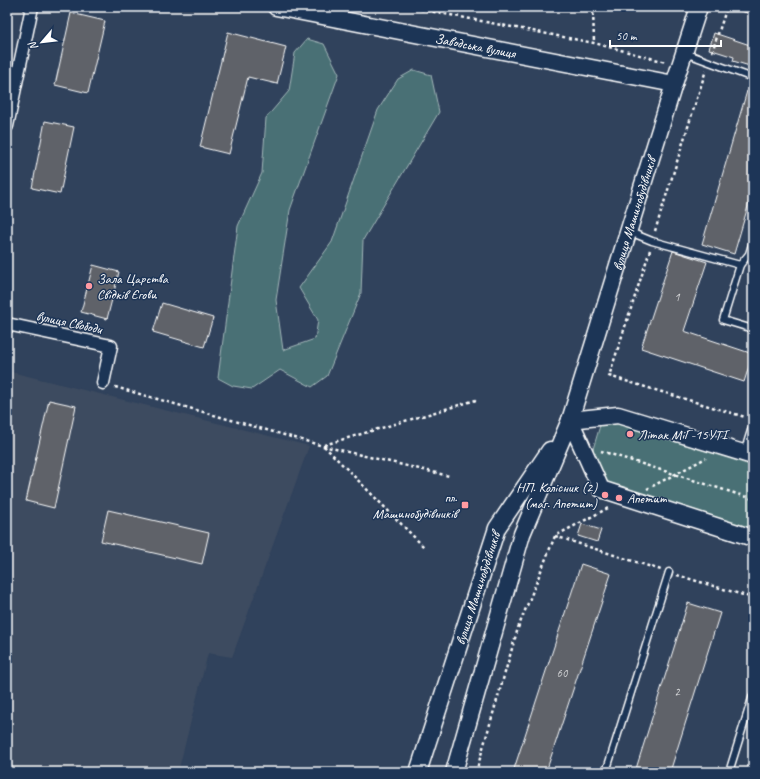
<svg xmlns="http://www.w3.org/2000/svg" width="760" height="779" viewBox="0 0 760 779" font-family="Caveat,sans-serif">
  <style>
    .built { fill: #3e4c60 }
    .green { fill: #497074; stroke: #a4b8ba }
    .building { fill: #5e6269; stroke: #fff }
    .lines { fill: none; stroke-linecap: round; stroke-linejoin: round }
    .service-casing { stroke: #fff; stroke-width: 9 }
    .minor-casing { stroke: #fff; stroke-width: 15 }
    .tertiary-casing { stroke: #fff; stroke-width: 19 }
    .path { stroke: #fff; stroke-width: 2.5; stroke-dasharray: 3 3; stroke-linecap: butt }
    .service { stroke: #1d3557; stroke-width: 6 }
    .minor { stroke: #1d3557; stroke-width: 12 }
    .tertiary { stroke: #1d3557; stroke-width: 16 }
    .poi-dot { fill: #ff9aa2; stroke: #1d3557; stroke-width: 1.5 }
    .labels { text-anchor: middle; stroke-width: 3; stroke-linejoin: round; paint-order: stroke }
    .number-label { font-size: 12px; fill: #d7d8da }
    .street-label { font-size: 14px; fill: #fff; stroke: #1d3557 }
    .poi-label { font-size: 14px; fill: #fff; stroke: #1d3557; text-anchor: start }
  </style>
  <rect width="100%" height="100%" fill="#30425c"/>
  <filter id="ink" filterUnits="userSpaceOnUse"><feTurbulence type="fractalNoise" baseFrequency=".025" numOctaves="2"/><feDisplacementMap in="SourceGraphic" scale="8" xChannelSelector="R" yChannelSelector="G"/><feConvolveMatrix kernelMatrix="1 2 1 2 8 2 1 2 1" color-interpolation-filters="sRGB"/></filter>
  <g filter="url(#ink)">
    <path class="built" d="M7,371L309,446L232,657L208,653L178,772H7Z"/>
    <g class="green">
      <path d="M307,39L324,44L339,74L290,210L276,300L283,350L315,339L318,320L299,288L332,242L378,110L398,79L414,70L431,75L439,112L363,240L361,293L327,376L312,387L280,370L252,389L233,386L218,378L238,226L262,173L266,118L289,91L295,53Z"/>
      <path d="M602,419L753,466V530L585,476Z"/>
    </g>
    <g class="building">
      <path d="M729,7H753V15Z"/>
      <path d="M71,13L105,21L88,93L55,85Z"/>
      <path d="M228,32L286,47L277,84L248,77L229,154L200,147Z"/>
      <path d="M714,33L753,46V67L733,61L734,57L709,49Z"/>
      <path d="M747,91L753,93V189L734,254L702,244Z"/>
      <path d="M45,121L74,127L60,194L32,188Z"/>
      <path d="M673,251L707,262L684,331L753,354L744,382L641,348Z"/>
      <path d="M93,265L119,272L107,319L81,312Z"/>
      <path d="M162,303L213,318L204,347L153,332Z"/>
      <path d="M49,400L76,406L54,508L26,501Z"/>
      <path d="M108,510L209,533L202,564L101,541Z"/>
      <path d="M582,524L601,530L597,542L578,536Z"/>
      <path d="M581,564L611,574L546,772H513Z"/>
      <path d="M688,603L720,613L670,772H635Z"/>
    </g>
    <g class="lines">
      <g class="service-casing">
        <g id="service">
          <path d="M685,53L753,78"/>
          <path d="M630,232L652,241L740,265L723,320L753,329"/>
          <path d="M740,265L749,254L753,241"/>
          <path d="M744,453L753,424"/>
          <path d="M606,772L669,572"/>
          <path d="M729,772L753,695"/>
        </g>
      </g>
      <g class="minor-casing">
        <g id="minor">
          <path d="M7,126L32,7"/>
          <path d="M7,324L111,346L103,383"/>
        </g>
      </g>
      <g class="tertiary-casing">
        <g id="tertiary">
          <path id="s1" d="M276,7L674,84"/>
          <path d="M570,420L601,489L753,538"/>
          <path d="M570,420L618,415L753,456"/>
          <path id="s2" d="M418,772L497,528L550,450"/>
          <path id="s3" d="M454,772L522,534L570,420L674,84L699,7"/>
        </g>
      </g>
      <g class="path">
        <path d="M409,7L594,43L666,62"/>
        <path d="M593,7L594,43"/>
        <path d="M712,52L727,7"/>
        <path d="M655,231L706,70"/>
        <path d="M650,250L609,376L745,417"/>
        <path d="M115,387L323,446L449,476"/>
        <path d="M324,445L476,400"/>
        <path d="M324,446L425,548"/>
        <path d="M601,451L753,499"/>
        <path d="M647,489L706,458"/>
        <path d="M555,536L661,570"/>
        <path d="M677,575L753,598"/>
        <path d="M476,772L518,628L555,536L610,507"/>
      </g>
      <use href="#service" class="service"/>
      <use href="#minor" class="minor"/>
      <use href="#tertiary" class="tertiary"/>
    </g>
  </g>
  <g class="poi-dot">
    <circle cx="89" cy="286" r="4"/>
    <circle cx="630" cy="434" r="4"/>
    <circle cx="605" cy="495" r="4"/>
    <circle cx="619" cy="498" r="4"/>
    <rect x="461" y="501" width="8" height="8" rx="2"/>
  </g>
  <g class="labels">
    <g class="number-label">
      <text x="677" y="301">1</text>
      <text x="562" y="677">60</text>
      <text x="677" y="696">2</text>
    </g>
    <g class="street-label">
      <text dy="5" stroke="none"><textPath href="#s1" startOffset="203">Заводська вулиця</textPath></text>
      <text dy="5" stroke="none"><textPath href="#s3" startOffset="587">вулиця Машинобудівників</textPath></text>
      <text transform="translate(69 322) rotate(12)" y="5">вулиця Свободи</text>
      <text dy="5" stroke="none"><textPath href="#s2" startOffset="193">вулиця Машинобудівників</textPath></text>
    </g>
    <g class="poi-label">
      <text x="97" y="283">Зала Царства<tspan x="97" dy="16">Свідків Єгови</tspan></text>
      <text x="638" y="439">Літак МіГ-15УТІ</text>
      <text x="597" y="492" text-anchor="end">НП. Колісник (2)<tspan x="597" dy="16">(маг. Апетит)</tspan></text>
      <text x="457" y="502" text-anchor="end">пл.<tspan x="457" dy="16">Машинобудівників</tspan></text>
      <text x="627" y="503">Апетит</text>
    </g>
  </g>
  <rect width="760" height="779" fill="none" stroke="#1d3557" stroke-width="24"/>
  <rect x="12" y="12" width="736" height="755" fill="none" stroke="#fff" stroke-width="1.5" filter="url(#ink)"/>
  <g transform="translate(42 42) rotate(242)" stroke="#1d3557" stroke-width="3" paint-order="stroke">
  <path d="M0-3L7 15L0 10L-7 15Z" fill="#ffffff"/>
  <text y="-6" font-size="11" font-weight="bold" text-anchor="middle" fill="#ffffff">N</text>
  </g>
  <path d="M610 40v6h111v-6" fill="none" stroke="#ffffff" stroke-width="2"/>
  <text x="616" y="40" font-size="12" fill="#ffffff" stroke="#1d3557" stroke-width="3" paint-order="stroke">50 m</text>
</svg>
